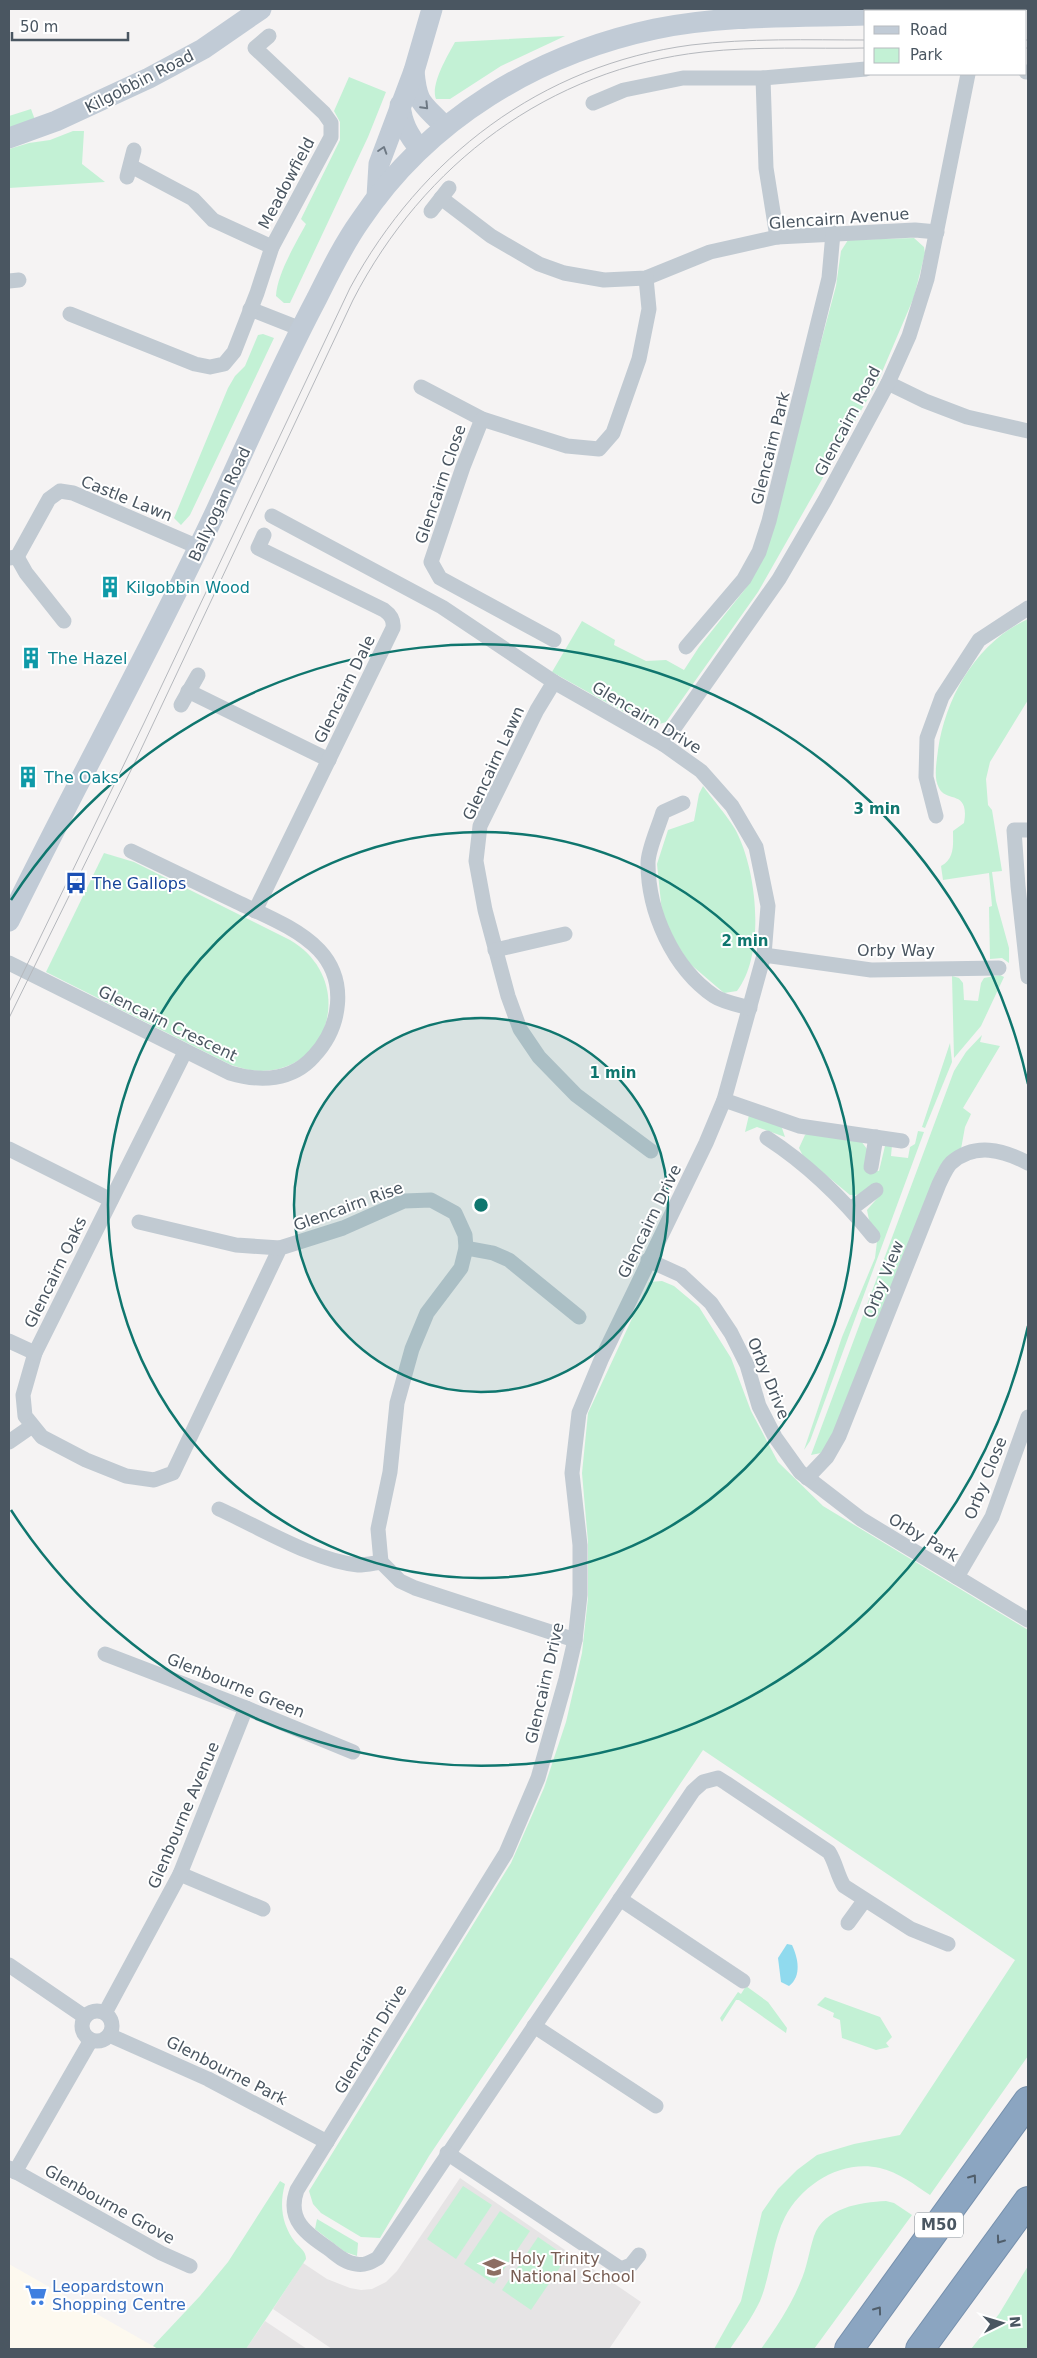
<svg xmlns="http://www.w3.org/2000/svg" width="1037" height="2358" viewBox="0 0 1037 2358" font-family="'DejaVu Sans',sans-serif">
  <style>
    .commercial { fill: #fdf9ef }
    .education { fill: #e6e4e5 }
    .green { fill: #c3f1d5 }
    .water { fill: #90daee }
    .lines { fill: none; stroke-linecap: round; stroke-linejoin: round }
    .highway-casing { stroke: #7690ad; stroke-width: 30 }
    .street { stroke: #c1cad2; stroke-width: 15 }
    .secondary { stroke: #c1cbd6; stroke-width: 21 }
    .highway { stroke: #8ba5c1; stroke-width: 28 }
    .tram { stroke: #b5b8bd; stroke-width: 1 }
    .oneway { stroke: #6e7984 }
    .oneway2 { stroke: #505e6b }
    .ring { fill: none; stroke: #0f766e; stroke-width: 2.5 }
    .labels { text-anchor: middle; stroke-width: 4; stroke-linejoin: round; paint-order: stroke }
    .shield { fill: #fff; stroke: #808990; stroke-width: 1 }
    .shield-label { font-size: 15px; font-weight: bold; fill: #4a5661 }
    .street-label { font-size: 16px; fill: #4a5661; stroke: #fff }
    .culture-label { font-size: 16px; fill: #0d838f; stroke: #fff; text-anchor: start }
    .transit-label { font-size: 16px; fill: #164399; stroke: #fff; text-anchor: start }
    .education-label { font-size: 16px; fill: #785e54; stroke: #fff; text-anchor: start }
    .shop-label { font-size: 16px; fill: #366cbe; stroke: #fff; text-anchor: start }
    .centre { fill: #0f766e; stroke: #fff; stroke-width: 2.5 }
    .ring-label { font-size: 15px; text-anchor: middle; font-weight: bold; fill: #0f766e; stroke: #fff; stroke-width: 4; stroke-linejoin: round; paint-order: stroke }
  </style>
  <rect width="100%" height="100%" fill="#f5f3f3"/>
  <path class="commercial" d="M9,2264L153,2346L158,2349H9Z"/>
  <g class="education">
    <path d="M460,2178L641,2302L609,2349H332L273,2309L303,2263L327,2279L350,2288L361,2290L372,2289L386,2282L397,2271Z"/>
    <path d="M265,2321L307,2349H246Z"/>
  </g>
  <g class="green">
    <path d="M565,36L501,66L450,99H436C430,85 448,55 455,42Z"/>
    <path d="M349,77L386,92L368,137L290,303H284L276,296C277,274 296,243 306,224L301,219L340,140V122L334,111Z"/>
    <path d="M31,109L35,120L9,128V116Z"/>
    <path d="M73,131H84L82,164L105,182L9,188V149L29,143L50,140Z"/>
    <path d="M914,238L924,247L925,253L914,297L879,379L758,592L666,722L653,726L645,724L552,672L582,621L615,640L614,645L646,661L666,660L684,670L699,647L746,588L813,372L836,286L841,251L848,240Z"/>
    <path d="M263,334L274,338L190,515L181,525L174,518L228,388L235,376L245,366L258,335Z"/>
    <path d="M1028,619V700L990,762L986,779L988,805L992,810L1002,871L992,872L996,901L1009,948V963L1002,958L990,959L989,907L992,906L989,873L943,880L941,866C955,858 953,845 953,831L964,823C970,789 946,803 939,788C933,778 937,760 938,750C946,696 977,642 1028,619Z"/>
    <path d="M703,786C713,800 726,814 735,829C757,869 766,953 737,991L724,993L689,963L663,922L657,864L668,830L694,821L699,794Z"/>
    <path d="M104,853L134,862L290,940C354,977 334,1070 261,1071C251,1071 241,1068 231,1065L46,972Z"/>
    <path d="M1000,975L1004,977L981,1026L954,1058L952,976L959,978L963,983L964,1000L978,1001L981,983L984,978Z"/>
    <path d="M982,1035L980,1042L1000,1046L963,1108L971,1114L965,1127L961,1149L941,1165L937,1171L834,1439L821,1453L811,1455L954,1071L966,1052Z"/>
    <path d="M950,1043L952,1062L925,1128L922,1127Z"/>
    <path d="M749,1115L781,1125L785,1137L757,1127L745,1132Z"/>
    <path d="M811,1130L861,1141L867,1149L865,1169L879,1171L885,1146L892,1145L891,1156L908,1158L910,1147L915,1144L918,1131L924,1132L810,1441L804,1450L842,1337L875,1258L878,1233L869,1220L867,1210L881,1194L850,1195L803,1156L799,1148L805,1135Z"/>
    <path d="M662,1281L674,1286L699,1307L731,1358L751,1411L778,1462L823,1506L1028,1630V2056L930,2195C915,2185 898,2172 880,2168C842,2159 802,2184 785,2217C772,2243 771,2274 760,2301C752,2318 740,2334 730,2349H714L741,2301L762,2212L778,2189L797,2170L817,2155L854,2144L900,2135L1015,1960L703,1750L429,2156L380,2238L361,2237L321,2213L313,2204L309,2191L511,1863L544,1788L566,1722L582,1653L588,1598V1542L582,1473L588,1413L649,1282Z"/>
    <path d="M746,1986L768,2002L787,2028L786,2033L739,2000H736L722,2022L720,2018L738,1992L741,1994Z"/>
    <path d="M825,1997L880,2017L892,2037L886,2043L889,2047L876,2050L842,2038L840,2020L833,2017L834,2013L817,2005Z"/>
    <path d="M280,2181L285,2184C279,2205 282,2225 295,2242C300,2248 306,2251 306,2259L246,2349H158L153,2346L200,2296L228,2262Z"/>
    <path d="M463,2186L492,2205L456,2259L427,2239Z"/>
    <path d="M886,2201L894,2203L912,2215L814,2349H761C776,2328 790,2307 800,2283C807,2268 809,2251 814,2236C824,2208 860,2202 886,2201Z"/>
    <path d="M500,2211L530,2231L494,2284L464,2264Z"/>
    <path d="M317,2219L358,2243L357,2256L345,2252L315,2229Z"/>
    <path d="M538,2237L567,2257L531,2310L502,2290Z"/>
    <path d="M1028,2266V2349H971L999,2314Z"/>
  </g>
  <path class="water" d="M787,1944L792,1945C798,1958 802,1976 789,1986L781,1982L778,1958Z"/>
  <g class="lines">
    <g class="highway-casing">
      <g id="highway">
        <path d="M849,2349L1028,2101"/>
        <path d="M920,2349L1028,2201"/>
      </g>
    </g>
    <g class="street">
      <path d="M981,11V9"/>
      <path d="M1026,72H1028"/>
      <path d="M763,78L766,168L777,237"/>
      <path d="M593,103L624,90L683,78H763L866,69"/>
      <path d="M131,166L193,199L213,220L272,247"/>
      <path d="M127,177L134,150"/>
      <path d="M441,198L491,236L539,264L564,273L604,280L646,278L710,252L777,237L915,230L937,232"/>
      <path d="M431,211L449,188"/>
      <path d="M9,281L19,280"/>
      <path d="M250,309L301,329"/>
      <path d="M70,314L195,364L210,367L224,364L234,352L257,293L272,247L331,137V123L324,113L255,48L269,36"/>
      <path d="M888,383L925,401L967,417L1028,431"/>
      <path d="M421,387L482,419L567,446L599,449L613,433L639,359L649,309L646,278"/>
      <path d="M482,419L463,467L431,562L440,578L554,640"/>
      <path d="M272,516L442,607L554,682L663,744L701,771L732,806L756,847L768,906L764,955L724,1100L706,1143L601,1360L579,1413L572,1473L580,1545V1595L575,1640L566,1679L538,1778L506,1853L297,2190C286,2220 307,2234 329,2249C337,2255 345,2263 356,2264C364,2266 371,2262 378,2258L693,1791L703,1782L718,1778L726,1783L829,1852C836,1863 837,1875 844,1886L911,1929L948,1944"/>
      <path d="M17,557L26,573L64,621"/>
      <path d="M9,558L17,557L49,499L60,491L73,493L198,547"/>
      <path d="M686,647L744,579L759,552L769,521L829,278L833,233"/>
      <path d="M554,682L537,710L480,826L476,861L485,910L508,996L520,1029L539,1057L576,1095L651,1151"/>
      <path d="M188,691L329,760"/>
      <path d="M181,705L198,675"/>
      <path d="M663,744L779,579L825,500L888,383L909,336L927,279L968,74"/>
      <path d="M683,803L663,812C659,826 648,849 648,863C648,912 673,968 714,996C723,1002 739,1005 750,1008"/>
      <path d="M936,816L926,777L927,738L942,697L979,640L1028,608"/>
      <path d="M1028,830H1014L1018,886L1028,977"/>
      <path d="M255,911L393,628C394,620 391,615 384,610L258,548L264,535"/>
      <path d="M495,950L565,934"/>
      <path d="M764,955L871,970L999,968"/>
      <path d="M9,963L230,1073C260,1082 292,1081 314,1056C341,1027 348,981 319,950C298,928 264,915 237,902C202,885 167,868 131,851"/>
      <path d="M185,1052L35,1353L23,1395L25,1416L42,1437L86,1460L126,1476L154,1480L173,1473L280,1248L343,1228L404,1201L431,1200L455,1213L465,1235L466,1248L461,1268L427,1313L412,1349L397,1403L390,1472L378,1529L381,1562"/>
      <path d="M724,1100L799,1126L902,1141"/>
      <path d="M767,1138C807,1164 843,1199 873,1236"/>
      <path d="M9,1149L111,1200"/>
      <path d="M871,1167L876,1137"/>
      <path d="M851,1209L876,1190"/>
      <path d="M139,1222L236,1245L280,1248"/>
      <path d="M466,1248L493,1253L509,1260L579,1317"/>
      <path d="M648,1260L681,1275L711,1303L731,1333L747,1365L759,1406L775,1437L800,1472L861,1519L1028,1620"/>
      <path d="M9,1341L35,1353"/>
      <path d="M9,1442L32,1426"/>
      <path d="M807,1478L827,1457L839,1436L939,1184C942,1178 946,1168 951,1163C975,1142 1003,1150 1028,1163"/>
      <path d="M219,1509C259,1527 315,1561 358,1565C366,1565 374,1563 381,1562"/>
      <path d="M381,1562L400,1581L415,1588L575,1640"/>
      <path d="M957,1577L992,1517L1028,1417"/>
      <path d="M105,1654L246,1708L353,1752"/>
      <path d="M180,1874L263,1909"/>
      <path d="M620,1899L743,1981"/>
      <path d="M848,1923L864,1901"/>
      <path d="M9,1965L85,2017"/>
      <circle cx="97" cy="2026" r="15"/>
      <path d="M105,2013L180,1874L246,1708"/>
      <path d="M534,2026L656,2106"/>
      <path d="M109,2035L208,2079L327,2142"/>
      <path d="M447,2153L621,2269L631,2265L639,2255"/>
      <path d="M9,2168L161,2253L190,2266"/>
      <path d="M15,2172L91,2040"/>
    </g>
    <g class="secondary">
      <path d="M930,11L963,9"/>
      <path d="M414,71C417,106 423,103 445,127"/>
      <path d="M400,105C402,123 408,135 420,149"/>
      <path d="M9,138L56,121L149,78L203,49L261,9"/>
      <path d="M377,197L379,164L414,71L432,9"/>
      <path d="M9,921C76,784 150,651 215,513C248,441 280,368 317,298C330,272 343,245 360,221C428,119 537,54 655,29C721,15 798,17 866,15"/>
    </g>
    <use href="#highway" class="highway"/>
    <g class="tram">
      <path d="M1026,40H1028"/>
      <path d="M1026,48H1028"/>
      <path d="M9,1002L144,723L350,288C421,157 541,65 691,45C749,38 808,40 866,40"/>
      <path d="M9,1018L136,760L353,300C423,164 549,69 703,52C757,46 812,49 866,48"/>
    </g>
  </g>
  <defs><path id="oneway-chevron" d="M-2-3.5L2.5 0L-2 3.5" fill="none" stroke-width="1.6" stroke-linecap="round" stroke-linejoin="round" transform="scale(1.25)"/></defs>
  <g class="oneway">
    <use href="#oneway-chevron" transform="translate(425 106) rotate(46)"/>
    <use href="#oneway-chevron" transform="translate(383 150) rotate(-72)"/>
  </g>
  <g class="oneway2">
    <use href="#oneway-chevron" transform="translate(973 2178) rotate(-54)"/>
    <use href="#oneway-chevron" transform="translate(1000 2240) rotate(126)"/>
    <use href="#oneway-chevron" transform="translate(878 2310) rotate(-54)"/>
  </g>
  <circle cx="481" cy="1205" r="187" fill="#0f766e" fill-opacity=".12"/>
  <g class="ring">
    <circle cx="481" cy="1205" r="187"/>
    <circle cx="481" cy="1205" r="373"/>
    <path d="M1028 1326A560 560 0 0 1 11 1510M11 900A560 560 0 0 1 1028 1084"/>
  </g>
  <defs>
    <g id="building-bare" transform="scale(1.725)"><path d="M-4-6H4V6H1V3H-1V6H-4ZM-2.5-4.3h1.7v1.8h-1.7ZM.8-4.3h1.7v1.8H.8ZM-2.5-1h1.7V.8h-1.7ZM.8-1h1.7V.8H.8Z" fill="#0f9aa8" stroke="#fff" stroke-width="2.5" paint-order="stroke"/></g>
    <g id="bus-bare" transform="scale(1.725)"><path d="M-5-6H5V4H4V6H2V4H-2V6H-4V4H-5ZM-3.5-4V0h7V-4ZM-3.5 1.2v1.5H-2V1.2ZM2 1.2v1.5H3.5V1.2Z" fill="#1a4fb4" stroke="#fff" stroke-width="2.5" paint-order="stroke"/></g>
    <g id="school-bare" transform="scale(1.725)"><path d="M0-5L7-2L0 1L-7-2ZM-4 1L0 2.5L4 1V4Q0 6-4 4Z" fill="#8d6e63" stroke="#fff" stroke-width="2.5" paint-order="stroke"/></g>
    <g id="supermarket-bare" transform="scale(1.725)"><path d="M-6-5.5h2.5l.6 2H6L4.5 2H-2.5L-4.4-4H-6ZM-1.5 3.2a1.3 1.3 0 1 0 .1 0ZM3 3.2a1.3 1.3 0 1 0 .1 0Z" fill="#3f7fe0" stroke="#fff" stroke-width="2.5" paint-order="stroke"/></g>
  </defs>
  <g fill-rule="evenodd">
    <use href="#building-bare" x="110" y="587"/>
    <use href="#building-bare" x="31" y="658"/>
    <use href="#building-bare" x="28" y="777"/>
    <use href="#bus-bare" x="76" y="883"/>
    <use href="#school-bare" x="494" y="2267"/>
    <use href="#supermarket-bare" x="36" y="2295"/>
  </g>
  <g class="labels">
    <rect class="shield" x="915" y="2212.5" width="48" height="25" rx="4"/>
    <g class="shield-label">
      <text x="939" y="2230">M50</text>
    </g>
    <g class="street-label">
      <text transform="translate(139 81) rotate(-27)" y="6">Kilgobbin Road</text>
      <text transform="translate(286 183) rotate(-62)" y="6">Meadowfield</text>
      <text transform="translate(839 218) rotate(-4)" y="6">Glencairn Avenue</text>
      <text transform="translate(847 421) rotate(-62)" y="6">Glencairn Road</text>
      <text transform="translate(770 448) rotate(-76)" y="6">Glencairn Park</text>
      <text transform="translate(440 484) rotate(-71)" y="6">Glencairn Close</text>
      <text transform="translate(127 498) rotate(22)" y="6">Castle Lawn</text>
      <text transform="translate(219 504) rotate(-65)" y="6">Ballyogan Road</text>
      <text transform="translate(344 689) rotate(-64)" y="6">Glencairn Dale</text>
      <text transform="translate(647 717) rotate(31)" y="6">Glencairn Drive</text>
      <text transform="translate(493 763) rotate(-65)" y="6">Glencairn Lawn</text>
      <text x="896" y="956">Orby Way</text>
      <text transform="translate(168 1023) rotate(26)" y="6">Glencairn Crescent</text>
      <text transform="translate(348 1206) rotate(-20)" y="6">Glencairn Rise</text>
      <text transform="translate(649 1221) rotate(-64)" y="6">Glencairn Drive</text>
      <text transform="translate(55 1272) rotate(-64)" y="6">Glencairn Oaks</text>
      <text transform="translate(883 1279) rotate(-68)" y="6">Orby View</text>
      <text transform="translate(769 1378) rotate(68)" y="6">Orby Drive</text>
      <text transform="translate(985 1478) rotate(-68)" y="6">Orby Close</text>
      <text transform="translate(924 1537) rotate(31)" y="6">Orby Park</text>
      <text transform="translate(544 1683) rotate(-77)" y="6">Glencairn Drive</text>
      <text transform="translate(236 1685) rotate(22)" y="6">Glenbourne Green</text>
      <text transform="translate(183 1815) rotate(-67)" y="6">Glenbourne Avenue</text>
      <text transform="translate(370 2039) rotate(-59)" y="6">Glencairn Drive</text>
      <text transform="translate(227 2070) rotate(27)" y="6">Glenbourne Park</text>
      <text transform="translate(110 2204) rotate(29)" y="6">Glenbourne Grove</text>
    </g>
    <g class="culture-label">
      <text x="126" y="593">Kilgobbin Wood</text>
      <text x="48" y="664">The Hazel</text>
      <text x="44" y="783">The Oaks</text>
    </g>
    <g class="transit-label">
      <text x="92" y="889">The Gallops</text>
    </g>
    <g class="education-label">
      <text x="510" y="2264">Holy Trinity<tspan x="510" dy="18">National School</tspan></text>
    </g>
    <g class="shop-label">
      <text x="52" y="2292">Leopardstown<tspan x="52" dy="18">Shopping Centre</tspan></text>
    </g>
  </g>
  <circle cx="481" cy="1205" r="8" class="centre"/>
  <g class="ring-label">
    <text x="877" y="814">3 min</text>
    <text x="745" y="946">2 min</text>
    <text x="613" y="1078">1 min</text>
  </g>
  <rect width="1037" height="2358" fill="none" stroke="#4a5661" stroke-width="20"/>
  <rect x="864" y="10" width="162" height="65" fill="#ffffff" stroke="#b7bbc0"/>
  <rect x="874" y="26" width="25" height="8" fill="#c1cbd6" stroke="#b7bbc0"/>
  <text x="910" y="35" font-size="15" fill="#4a5661">Road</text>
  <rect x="874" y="48" width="25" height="15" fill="#c3f1d5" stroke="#b7bbc0"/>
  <text x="910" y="60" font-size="15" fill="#4a5661">Park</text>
  <g transform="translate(1002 2323) rotate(85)" stroke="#ffffff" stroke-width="4" paint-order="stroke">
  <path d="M0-4L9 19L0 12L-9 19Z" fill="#4a5661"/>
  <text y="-8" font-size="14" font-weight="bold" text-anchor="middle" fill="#4a5661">N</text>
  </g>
  <path d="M12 32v8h116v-8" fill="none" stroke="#4a5661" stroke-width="2.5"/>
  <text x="20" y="32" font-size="15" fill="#4a5661" stroke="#ffffff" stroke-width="4" paint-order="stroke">50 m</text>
</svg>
